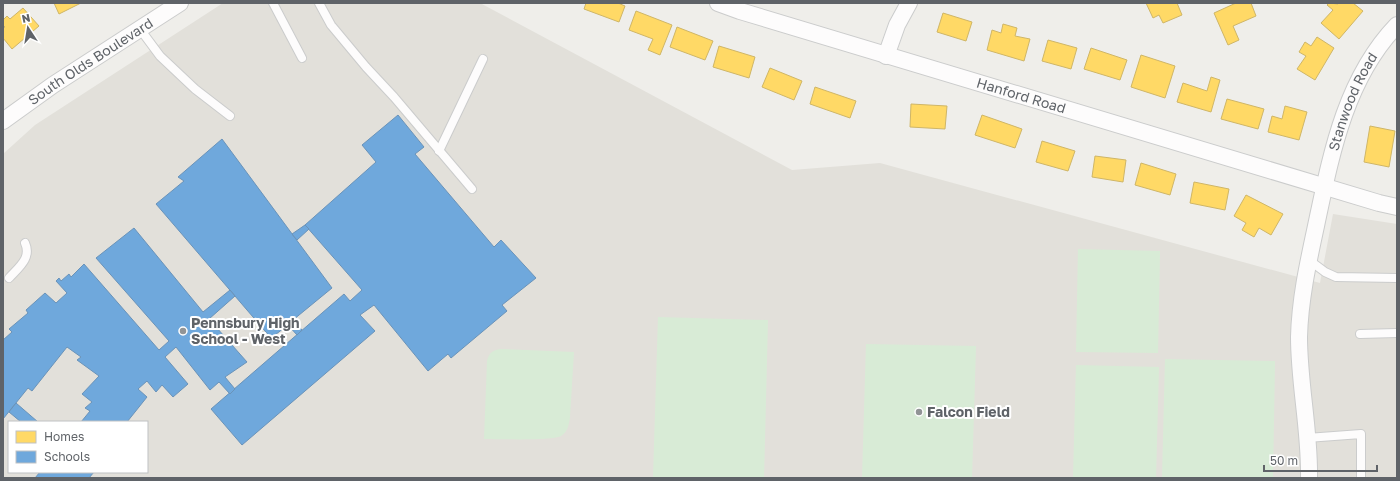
<svg xmlns="http://www.w3.org/2000/svg" width="1400" height="481" viewBox="0 0 1400 481" font-family="'Golos Text',sans-serif">
  <style>
    .education { fill: #e2e0da; fill-rule: evenodd }
    .green { fill: #d8ebd6 }
    .homes { fill: #ffd966; stroke: #cfb667 }
    .schools { fill: #6fa8dc; stroke: #6a93b9 }
    .lines { fill: none; stroke-linecap: round; stroke-linejoin: round }
    .lane-casing { stroke: #cbcccc; stroke-width: 10 }
    .street-casing { stroke: #cbcccc; stroke-width: 18 }
    .lane { stroke: #fdfcfc; stroke-width: 8 }
    .street { stroke: #fdfcfc; stroke-width: 16 }
    .poi-dot { fill: #919496; stroke: #fff; stroke-width: 1.5 }
    .labels { text-anchor: middle; stroke-width: 4; stroke-linejoin: round; paint-order: stroke }
    .street-label { font-size: 14px; fill: #5f6368; stroke: #fff }
    .poi-label { font-size: 14px; font-weight: bold; fill: #5f6368; stroke: #fff; text-anchor: start }
  </style>
  <rect width="100%" height="100%" fill="#efeeea"/>
  <path class="education" d="M223,3H480L792,170L880,163L1320,283L1333,214L1397,224V478H3V154L35,125ZM9,422H147V472H9Z"/>
  <g class="green">
    <path d="M1078,249L1160,251L1158,353L1076,352Z"/>
    <path d="M658,317L768,320L764,478H653Z"/>
    <path d="M866,344L976,346L972,478H862Z"/>
    <path d="M501,349L574,352L570,417C569,424 568,432 561,436C552,441 497,439 484,439L487,361C489,353 492,350 501,349Z"/>
    <path d="M1165,359L1275,361L1273,478H1162Z"/>
    <path d="M1076,365L1159,367L1156,478L1073,477Z"/>
  </g>
  <g class="homes">
    <path d="M54,3H81L59,14Z"/>
    <path d="M586,3H618L625,6L619,22L584,9Z"/>
    <path d="M1146,3H1177L1182,15L1163,23L1159,15L1153,18Z"/>
    <path d="M1236,3H1251L1256,16L1233,26L1239,40L1228,45L1214,13Z"/>
    <path d="M1329,3L1338,4L1339,3H1353L1363,11L1339,39L1321,23L1333,10L1327,5Z"/>
    <path d="M23,8L39,26L12,49L3,38V28L5,27L3,25V20L7,16L10,19Z"/>
    <path d="M636,11L672,25L660,55L648,50L653,39L629,30Z"/>
    <path d="M943,13L972,22L966,41L937,32Z"/>
    <path d="M1003,24L1017,28L1015,36L1030,39L1024,61L987,50L992,30L1001,33Z"/>
    <path d="M677,27L713,41L705,60L670,47Z"/>
    <path d="M1317,37L1334,48L1315,80L1297,69L1306,56L1299,52L1305,42L1311,46Z"/>
    <path d="M1048,40L1077,48L1071,69L1042,61Z"/>
    <path d="M719,46L755,57L749,78L713,67Z"/>
    <path d="M1091,48L1127,60L1120,80L1084,69Z"/>
    <path d="M1141,55L1175,66L1165,98L1131,87Z"/>
    <path d="M770,68L802,81L794,100L762,87Z"/>
    <path d="M1211,77L1220,80L1211,112L1177,102L1183,83L1207,91Z"/>
    <path d="M815,87L856,101L850,118L810,104Z"/>
    <path d="M1227,99L1264,109L1258,129L1221,119Z"/>
    <path d="M911,104L947,106L945,129L910,127Z"/>
    <path d="M1285,106L1307,112L1299,140L1268,132L1272,116L1282,119Z"/>
    <path d="M982,115L1022,129L1015,148L975,135Z"/>
    <path d="M1370,126L1395,131L1389,167L1364,162Z"/>
    <path d="M1042,141L1075,151L1068,171L1036,162Z"/>
    <path d="M1095,156L1126,160L1123,182L1092,177Z"/>
    <path d="M1141,163L1176,174L1170,195L1135,185Z"/>
    <path d="M1194,182L1229,189L1225,210L1190,203Z"/>
    <path d="M1246,195L1283,214L1271,235L1259,228L1254,237L1242,230L1246,223L1234,216Z"/>
  </g>
  <g class="schools">
    <path d="M398,115L424,147L415,154L494,247L501,240L536,278L502,305L507,311L451,358L448,354L428,371L374,305L360,315L375,331L242,445L211,409L344,294L350,301L362,290L305,225L376,162L362,145Z"/>
    <path d="M222,139L332,288L293,320L302,330L297,335L288,325L271,338L156,204L184,181L178,177Z"/>
    <path d="M305,225L309,229L297,240L292,234Z"/>
    <path d="M134,228L203,312L230,290L235,296L209,319L247,362L225,377L235,389L230,394L219,382L210,390L176,347L165,357L188,384L173,397L162,385L156,392L147,381L138,389L147,397L127,422H81L90,411L85,408L92,402L82,394L99,376L77,360L81,357L67,347L32,391L28,388L3,419V340L12,332L9,329L28,313L26,310L45,293L56,303L67,293L56,281L59,278L61,281L69,274L71,277L84,264L159,350L169,341L96,258Z"/>
    <path d="M16,403L38,422H21L9,412Z"/>
    <path d="M40,472H94L89,478H35Z"/>
  </g>
  <g class="lines">
    <g class="lane-casing">
      <g id="lane">
        <path d="M273,3L302,58"/>
        <path d="M319,3L331,25L366,67L394,97L472,189"/>
        <path d="M140,29L160,56L195,89L230,116"/>
        <path d="M439,151L483,59"/>
        <path d="M1309,260L1325,272L1336,277L1397,278"/>
        <path d="M9,278C18,268 32,258 25,243"/>
        <path d="M1360,334L1397,333"/>
        <path d="M1307,438L1361,434V478"/>
      </g>
    </g>
    <g class="street-casing">
      <g id="street">
        <path id="s1" d="M718,3L740,11L1379,203L1397,207"/>
        <path d="M886,56L897,25L909,3"/>
        <path id="s2" d="M3,121L53,85L180,3"/>
        <path id="s3" d="M1309,478C1310,431 1299,384 1299,337C1300,299 1308,263 1316,226C1331,155 1345,79 1397,25"/>
      </g>
    </g>
    <use href="#lane" class="lane"/>
    <use href="#street" class="street"/>
  </g>
  <g class="poi-dot">
    <circle cx="183" cy="331" r="4"/>
    <circle cx="919" cy="412" r="4"/>
  </g>
  <g class="labels">
    <g class="street-label">
      <text dy="5" stroke="none"><textPath href="#s2" startOffset="106">South Olds Boulevard</textPath></text>
      <text dy="5" stroke="none"><textPath href="#s1" startOffset="317">Hanford Road</textPath></text>
      <text dy="5" stroke="none"><textPath href="#s3" startOffset="384">Stanwood Road</textPath></text>
    </g>
    <g class="poi-label">
      <text x="191" y="328">Pennsbury High<tspan x="191" dy="16">School - West</tspan></text>
      <text x="927" y="417">Falcon Field</text>
    </g>
  </g>
  <rect width="1400" height="481" fill="none" stroke="#5f6368" stroke-width="8"/>
  <rect x="8" y="421" width="140" height="52" fill="#ffffff" stroke="#bfc1c3"/>
  <rect x="16" y="431" width="20" height="12" fill="#ffd966" stroke="#bfc1c3"/>
  <text x="44" y="441" font-size="12" fill="#5f6368">Homes</text>
  <rect x="16" y="451" width="20" height="12" fill="#6fa8dc" stroke="#bfc1c3"/>
  <text x="44" y="461" font-size="12" fill="#5f6368">Schools</text>
  <g transform="translate(28 28) rotate(348)" stroke="#ffffff" stroke-width="3" paint-order="stroke">
  <path d="M0-3L7 15L0 10L-7 15Z" fill="#5f6368"/>
  <text y="-6" font-size="11" font-weight="bold" text-anchor="middle" fill="#5f6368">N</text>
  </g>
  <path d="M1264 465v6h113v-6" fill="none" stroke="#5f6368" stroke-width="2"/>
  <text x="1270" y="465" font-size="12" fill="#5f6368" stroke="#ffffff" stroke-width="3" paint-order="stroke">50 m</text>
</svg>
